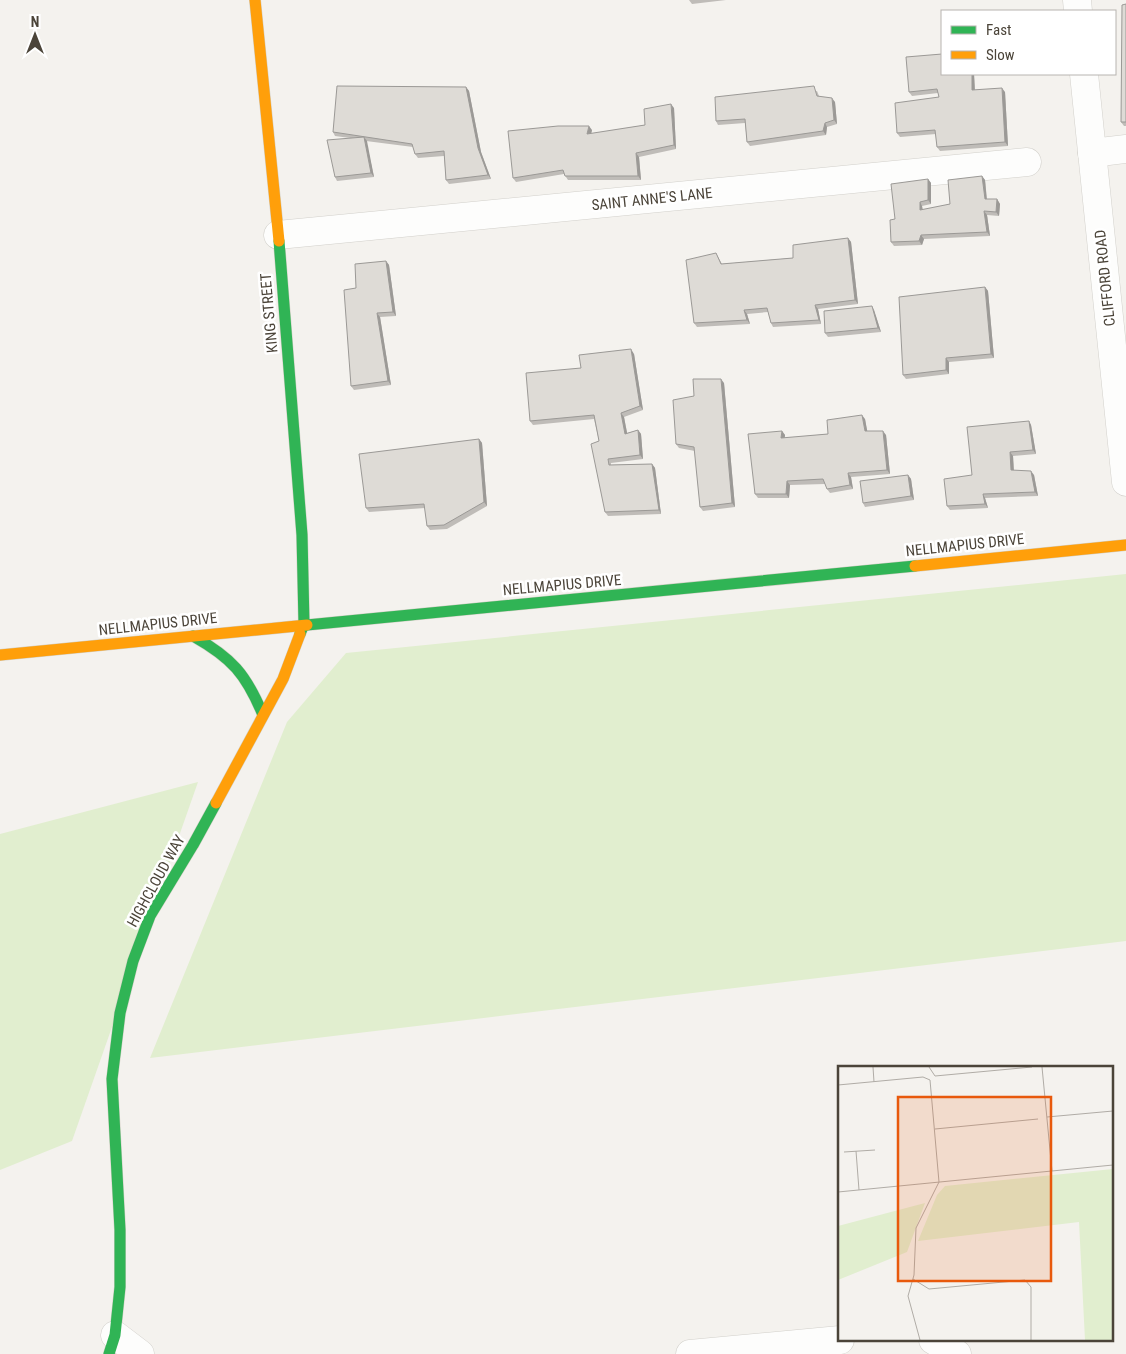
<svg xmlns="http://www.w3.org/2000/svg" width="1126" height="1354" viewBox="0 0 1126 1354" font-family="'Roboto Condensed',sans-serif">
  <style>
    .green { fill: #e1eecf }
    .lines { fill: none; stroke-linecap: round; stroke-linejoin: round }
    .street-casing { stroke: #d2d0cb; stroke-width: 29 }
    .fast-casing { stroke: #d3cfc5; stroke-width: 12 }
    .slow-casing { stroke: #d3cfc5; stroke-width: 12 }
    .street { stroke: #fdfdfc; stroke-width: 28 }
    .fast { stroke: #30b455; stroke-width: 11 }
    .slow { stroke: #ff9f0a; stroke-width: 11 }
    .wall { fill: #bfbcb8 }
    .shaded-wall { fill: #9b9996 }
    .building { fill: #dedbd6; stroke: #9b9996 }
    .labels { text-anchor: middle; stroke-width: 5; stroke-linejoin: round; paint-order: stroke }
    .street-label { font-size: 15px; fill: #4b4439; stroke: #fff }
    .inset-road { fill: none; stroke: #b0aca6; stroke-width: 1 }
    .view { fill: #e8590c; fill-opacity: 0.15; stroke: #e8590c; stroke-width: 2.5 }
    .inset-edge { fill: none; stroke: #4b4439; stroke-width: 2.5 }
  </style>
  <rect width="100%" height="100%" fill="#f4f2ee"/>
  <g class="green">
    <path d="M1126,574V941L150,1058L287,722L346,653Z"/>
    <path d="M198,782L72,1141L0,1170V834Z"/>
  </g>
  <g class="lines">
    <g class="street-casing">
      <g id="street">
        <path d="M1077,0L1078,11"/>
        <path d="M1084,74L1126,482"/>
        <path d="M1092,153L1126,149"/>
        <path d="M278,235L1027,162"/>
        <path d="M115,1335L140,1354"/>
        <path d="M933,1340L957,1354"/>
        <path d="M690,1354L840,1340"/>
      </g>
    </g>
    <g class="fast-casing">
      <g id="fast">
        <path d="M279,241L302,535L304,624L300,634"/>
        <path d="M307,625L915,566"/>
        <path d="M193,636C232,658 246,674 263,715"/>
        <path d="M109,1354L115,1335L120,1287V1230L112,1079L120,1013L133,961L150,916L193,845L216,803"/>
      </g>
    </g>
    <g class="slow-casing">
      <g id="slow">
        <path d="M255,0L279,241"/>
        <path d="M915,566L1126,545"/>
        <path d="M0,655L307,625"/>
        <path d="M216,803L283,679L300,634"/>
      </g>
    </g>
    <use href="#street" class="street"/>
    <use href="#fast" class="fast"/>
    <use href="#slow" class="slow"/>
  </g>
  <g class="wall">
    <path d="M689,0H726L692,4Z"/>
    <path d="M1126,4V126H1124L1121,122Z"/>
    <path d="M942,74H974L975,90L1005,92L1008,146L940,151L937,147L936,134L900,137L897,133L939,97L938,93L912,96L909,92Z"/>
    <path d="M466,87L469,91L481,152L491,179L449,184L446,180L444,156L418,158L415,154L413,147L366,141L374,177L337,181L335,177L350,138L335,136L333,132Z"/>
    <path d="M817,91L819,96L835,102L837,124L827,127L826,135L750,146L747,142L745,123L718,125L716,121Z"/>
    <path d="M674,108L676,149L639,157L641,180H568L564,174L516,182L513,178L592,130L591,134L645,125Z"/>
    <path d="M982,176L985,180L987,199H997L1000,204L999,216L987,215L990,236L924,239L922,245L894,246L891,242L895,219L928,179L931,183V204L922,206L923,210L950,204Z"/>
    <path d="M848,238L851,242L858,304L818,309L821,324L773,327L771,323L768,312L747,314L750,324L697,327L694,323L716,253L722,264L793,258Z"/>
    <path d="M386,261L389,265L396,316L380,317L391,385L354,390L351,386L356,288Z"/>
    <path d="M985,287L988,291L994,358L949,362V374L906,379L903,375Z"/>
    <path d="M874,310L881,332L828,337L825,333Z"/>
    <path d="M634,354L643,410L624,417L627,433L638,430L641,434L643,459L611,463V465L652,464L655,468L661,514L608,516L605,512L599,441L594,419L533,425L530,421L581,368Z"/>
    <path d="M724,383L735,507L703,511L700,507L695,451L679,448L676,444L694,396Z"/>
    <path d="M865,419L867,431L886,435L890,474L851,477L853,489L830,493L827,489L825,484L790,485L789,498H758L755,494L782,431L785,435V438L828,434Z"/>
    <path d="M1029,421L1031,425L1036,454L1013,456L1014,471L1034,475L1038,496L985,498L988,508L950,510L947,506L972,475Z"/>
    <path d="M479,439L482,443L487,506L447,529L430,530L427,526L425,508L369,512L366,508Z"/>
    <path d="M908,475L911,479L914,500L865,507L863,503Z"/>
  </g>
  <g class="shaded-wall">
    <path d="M972,74H974L975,94L972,90Z"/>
    <path d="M466,87L469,91L481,152L491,179L488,175L478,148Z"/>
    <path d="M1002,88L1005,92L1008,146L1005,142Z"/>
    <path d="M832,98L835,102L837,124L834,120Z"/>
    <path d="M671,104L674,108L676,149L674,145Z"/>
    <path d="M825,123L827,127L826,135L823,131Z"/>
    <path d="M589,126L592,130L590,138L587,134Z"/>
    <path d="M364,137L367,141L374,177L371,173Z"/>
    <path d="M636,153L639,157L641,180L638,176Z"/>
    <path d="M982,176L985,180L987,203L985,199Z"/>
    <path d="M928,179L931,183V204L928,200Z"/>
    <path d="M997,199L1000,204L999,216L996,212Z"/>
    <path d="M920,202L922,206L923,214L920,210Z"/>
    <path d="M984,211L987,215L990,236L987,232Z"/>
    <path d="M921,235L924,239L922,245L919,241Z"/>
    <path d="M848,238L851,242L858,304L855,300Z"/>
    <path d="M386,261L389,265L396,316L393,312Z"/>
    <path d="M985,287L988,291L994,358L991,354Z"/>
    <path d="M815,305L818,309L821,324L819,320Z"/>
    <path d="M872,306L874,310L881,332L878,328Z"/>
    <path d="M744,310L747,314L750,324L747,320Z"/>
    <path d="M377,313L380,317L391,385L388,381Z"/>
    <path d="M631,349L634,354L643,410L640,406Z"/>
    <path d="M946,358L949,362V374L946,370Z"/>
    <path d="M721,379L724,383L735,507L732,503Z"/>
    <path d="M621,413L624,417L628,438L625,434Z"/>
    <path d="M862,415L865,419L868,435L865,431Z"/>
    <path d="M1029,421L1031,425L1036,454L1033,450Z"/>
    <path d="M638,430L641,434L643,459L640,455Z"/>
    <path d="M782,431L785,435L784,442L781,438Z"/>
    <path d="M883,431L886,435L890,474L887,470Z"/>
    <path d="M479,439L482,443L487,506L484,502Z"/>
    <path d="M1010,452L1013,456L1014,475L1011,470Z"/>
    <path d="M652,464L655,468L661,514L659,510Z"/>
    <path d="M1031,471L1034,475L1038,496L1035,492Z"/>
    <path d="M848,473L851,477L853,489L850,485Z"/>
    <path d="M908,475L911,479L914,500L911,496Z"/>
    <path d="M787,481L790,485L789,498L786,494Z"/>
    <path d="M983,494L985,498L988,508L985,504Z"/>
  </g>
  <g class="building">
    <path d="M1126,4V122H1121L1122,5Z"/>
    <path d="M942,54V74H972V90L1002,88L1005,142L937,147L935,130L897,133L895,103L939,97L937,89L909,92L906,57Z"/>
    <path d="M337,86L466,87L478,148L488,175L446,180L444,151L415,154L412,144L333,132Z"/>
    <path d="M814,86L817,96L832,98L834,120L825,123L823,131L747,142L745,119L716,121L715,97Z"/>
    <path d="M671,104L674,145L636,153L638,176H565L563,170L513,178L508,131L558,126H589L587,134L645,125L644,109Z"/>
    <path d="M364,137L371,173L335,177L327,140Z"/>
    <path d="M982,176L985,199H997L996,212L984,211L987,232L921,235L919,241L891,242L890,220L895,219L891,184L928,179V200L920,202V210L950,204L948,180Z"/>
    <path d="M848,238L855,300L815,305L819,320L771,323L767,308L744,310L747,320L694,323L686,260L716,253L721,264L793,258V245Z"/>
    <path d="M386,261L393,312L377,313L388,381L351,386L344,290L356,288L355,264Z"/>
    <path d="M985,287L991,354L946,358V370L903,375L899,297Z"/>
    <path d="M872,306L878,328L825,333L824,311Z"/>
    <path d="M631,349L640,406L621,413L625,434L638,430L640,455L608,459L609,465L652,464L659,510L605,512L591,444L599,441L594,415L530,421L526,373L581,368L579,355Z"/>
    <path d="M693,379H721L732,503L700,507L694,447L676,444L673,400L694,396Z"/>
    <path d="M862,415L865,431H883L887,470L848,473L850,485L827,489L823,479L787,481L786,494H755L748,434L782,431L781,438L828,434L827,420Z"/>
    <path d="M1029,421L1033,450L1010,452L1011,470L1031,471L1035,492L983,494L985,504L947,506L944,479L972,475L967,427Z"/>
    <path d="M479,439L484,502L444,525L427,526L424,504L366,508L359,454Z"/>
    <path d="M908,475L911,496L863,503L860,481Z"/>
  </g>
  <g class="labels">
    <g class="street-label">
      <text transform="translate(652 199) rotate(-6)" y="5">SAINT ANNE'S LANE</text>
      <text transform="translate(1105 278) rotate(-96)" y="5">CLIFFORD ROAD</text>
      <text transform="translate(269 313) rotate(-95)" y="5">KING STREET</text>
      <text transform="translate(965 545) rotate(-6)" y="5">NELLMAPIUS DRIVE</text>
      <text transform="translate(562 585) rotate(-5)" y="5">NELLMAPIUS DRIVE</text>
      <text transform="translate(158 624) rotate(-6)" y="5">NELLMAPIUS DRIVE</text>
      <text transform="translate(156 881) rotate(-61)" y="5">HIGHCLOUD WAY</text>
    </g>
  </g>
  <g transform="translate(838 1066)">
    <rect width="275" height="275" fill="#f4f2ee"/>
    <path d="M275,103V274H247L241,156L80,175L99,129L107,120ZM87,137L69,186L0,214V160Z" fill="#e1eecf"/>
    <path class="inset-road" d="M35,1L36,16M91,1L97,10L194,1M204,1L214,105M0,19L85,11L92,14L101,116L78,162L76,209L70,230L82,274M209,51L275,45M97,63L200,53M18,85L21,124M6,86L37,84M0,126L275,99M75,213L91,223L187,214L193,221V274"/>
    <path class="view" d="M60,31H213V215H60Z"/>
    <rect width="275" height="275" class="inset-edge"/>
  </g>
  <rect x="941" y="10" width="175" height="65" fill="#ffffff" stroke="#b7b4b0"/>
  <rect x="951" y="26" width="25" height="8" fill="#30b455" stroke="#b7b4b0"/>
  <text x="986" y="35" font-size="15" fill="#4b4439">Fast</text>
  <rect x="951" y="51" width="25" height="8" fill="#ff9f0a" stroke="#b7b4b0"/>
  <text x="986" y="60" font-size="15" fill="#4b4439">Slow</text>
  <g transform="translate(35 35)" stroke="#ffffff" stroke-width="4" paint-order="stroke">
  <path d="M0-4L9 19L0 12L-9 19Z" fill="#4b4439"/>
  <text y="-8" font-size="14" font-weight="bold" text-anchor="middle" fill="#4b4439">N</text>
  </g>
</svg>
